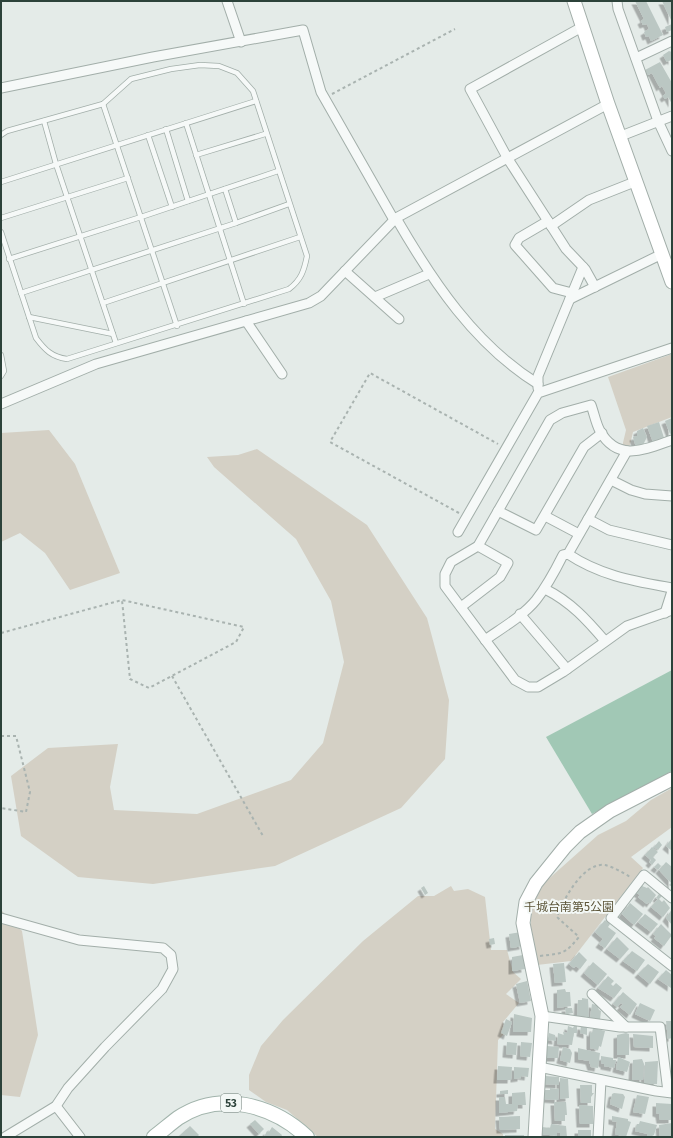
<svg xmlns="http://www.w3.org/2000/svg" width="673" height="1138" viewBox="0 0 673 1138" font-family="'Fira Sans','Noto Sans JP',sans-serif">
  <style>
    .green { fill: #d4d0c5 }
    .water { fill: #a1c8b5 }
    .building { fill: #bbc7c3; filter: url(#shadow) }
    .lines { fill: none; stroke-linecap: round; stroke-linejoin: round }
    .lane-casing { stroke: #a2aea9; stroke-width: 6 }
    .street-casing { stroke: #a2aea9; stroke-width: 11 }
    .secondary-casing { stroke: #a2aea9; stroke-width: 15 }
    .primary-casing { stroke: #a2b4ac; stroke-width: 16 }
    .path { stroke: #a9b3b0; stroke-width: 2; stroke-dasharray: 3 3; stroke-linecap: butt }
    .lane { stroke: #f6f9f8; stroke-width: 4.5 }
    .street { stroke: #f6f9f8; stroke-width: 9 }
    .secondary { stroke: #fff; stroke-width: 13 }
    .primary { stroke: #fff; stroke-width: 14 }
    .labels { text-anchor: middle; stroke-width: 4; stroke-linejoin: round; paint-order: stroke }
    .shield { fill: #f3f8f6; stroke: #687972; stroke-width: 1 }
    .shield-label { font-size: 11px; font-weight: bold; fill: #2c423a }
    .park-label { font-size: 12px; fill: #5d563a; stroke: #f3f8f6 }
  </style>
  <defs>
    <filter id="shadow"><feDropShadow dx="-3.5" dy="3.5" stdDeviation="0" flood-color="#0004"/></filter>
  </defs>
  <rect width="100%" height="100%" fill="#e4ebe8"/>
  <g class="green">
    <path d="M672,354V417L633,432L629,449L622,447L626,430L608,377Z"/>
    <path d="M49,430L75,464L120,573L70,590L45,553L20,533L1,542V433Z"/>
    <path d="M257,449L367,525L427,618L449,700L445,759L401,808L275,866L153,884L78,877L21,836L11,776L48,748L118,744L110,787L114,810L197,814L291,780L323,743L344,662L331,601L296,539L214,467L207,457L238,455Z"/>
    <path d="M672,788V827L631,857L643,868L571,961L537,965L531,931V918L533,904L544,883L598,835L626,821L651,800Z"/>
    <path d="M451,886L454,891L468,889L485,897L491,950H507L513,972L521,979L506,994L519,1003L503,1022L505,1033L498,1040L495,1129L503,1134V1137H318L287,1110L266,1102L249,1090V1075L261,1046L283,1020L363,941L418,896H434Z"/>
    <path d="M1,910L22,931L38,1035L20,1097L1,1095Z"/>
  </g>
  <path class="water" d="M672,670V771L592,814L546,737Z"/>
  <g class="building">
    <path d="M635,1H646L663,35L651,41L649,36L646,37L644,32L649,29L647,24L643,25L641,21L644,19Z"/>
    <path d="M662,1H672V22Z"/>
    <path d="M672,24V30L667,32L665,27Z"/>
    <path d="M669,51L672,52V62L671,60L667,62L663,55Z"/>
    <path d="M660,62L672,83V104L668,97L665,99L663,96L666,93L662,86L660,88L652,73L648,75L645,70Z"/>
    <path d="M672,418V433L670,434L665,421Z"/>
    <path d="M659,422L664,438L653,442L647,426Z"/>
    <path d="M643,428L647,437L643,445L636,447L633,437L637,436V431Z"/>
    <path d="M672,838V851L666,846Z"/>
    <path d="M659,841L662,845L658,850L654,847Z"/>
    <path d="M652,847L658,852L653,857L656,860L652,865L649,862L651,860L645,855Z"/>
    <path d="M666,862L672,867V887L669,885L671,883L659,870Z"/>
    <path d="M658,863L661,866L658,870L654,867Z"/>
    <path d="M424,886L428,893L425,895L421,888Z"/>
    <path d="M642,886L647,888L648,887L656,895L650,904L648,902L647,904L638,897L640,895L637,893Z"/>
    <path d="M659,894L662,896L659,899L662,902L664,900L670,908L663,917L651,907L658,899L656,898Z"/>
    <path d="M630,903L643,914L634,925L622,914Z"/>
    <path d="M672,909V925L666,918Z"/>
    <path d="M645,914L658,924L651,932L638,922Z"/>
    <path d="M605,920L610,924L608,927L616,933L605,948L599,944L603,939L595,932Z"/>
    <path d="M661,924L672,935L664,946L654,938L656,936L653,934Z"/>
    <path d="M521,932L523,946L511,948L509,934Z"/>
    <path d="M617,937L629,949L620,959L607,949Z"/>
    <path d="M494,938L495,944L490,945L489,939Z"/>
    <path d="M632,951L645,960L637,971L623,961Z"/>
    <path d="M579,952L587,960L580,969L576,966L574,968L569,964Z"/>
    <path d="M523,955L525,969L512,971V957Z"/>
    <path d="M593,962L607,974L598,985L584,973Z"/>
    <path d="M564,963L566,982L555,983L553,964Z"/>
    <path d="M648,964L659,972L650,984L638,974Z"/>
    <path d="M666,970L672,975L671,988L658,979Z"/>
    <path d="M608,976L614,981L611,984L613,986L616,983L622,988L614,998L598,988Z"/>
    <path d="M527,981L531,1001L520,1003L516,984Z"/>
    <path d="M565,989L566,992H570L571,1006L557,1008V990Z"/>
    <path d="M623,992L637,1004L630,1015L620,1007L623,1004L621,1003L617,1007L613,1004Z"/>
    <path d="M582,998L588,999L589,1017L577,1016L578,1000H582Z"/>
    <path d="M640,1003L655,1010L650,1021L635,1014Z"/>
    <path d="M592,1004L597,1005L599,1010L601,1011L600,1020L590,1018Z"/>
    <path d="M565,1008H572L573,1013L566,1014Z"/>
    <path d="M514,1014L532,1018L531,1032H513Z"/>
    <path d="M506,1019L512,1022L507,1036L501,1033Z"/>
    <path d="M666,1021H672V1038L668,1039Z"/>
    <path d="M568,1026L573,1028L574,1026H577V1033H574L572,1045L557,1044L558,1033L564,1035L563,1032L567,1033Z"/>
    <path d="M581,1026L587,1027V1035L580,1033Z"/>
    <path d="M593,1028L605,1031L601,1047L599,1046L598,1050L590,1048V1032L592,1033Z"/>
    <path d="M549,1033L555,1035L556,1041L548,1040Z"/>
    <path d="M626,1033L629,1034V1055H617V1035Z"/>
    <path d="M633,1034L653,1036V1048L634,1047Z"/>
    <path d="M507,1042L517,1043L516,1055L506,1054Z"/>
    <path d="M521,1042L532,1043L530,1057L520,1056Z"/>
    <path d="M547,1046L559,1047L558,1058H546Z"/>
    <path d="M563,1047L570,1049L572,1053L570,1063L560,1060Z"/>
    <path d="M578,1048L600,1053L598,1068L591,1067L589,1061L578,1059Z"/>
    <path d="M601,1056L613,1058V1060H616L614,1068L604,1066V1064L601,1063Z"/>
    <path d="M618,1057L630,1062L627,1072L616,1069Z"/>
    <path d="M642,1059L644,1064L643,1080H632L633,1060Z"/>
    <path d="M658,1061L657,1084H644L645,1062Z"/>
    <path d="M498,1066L512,1067L511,1080H497Z"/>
    <path d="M514,1067L529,1068L528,1077L521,1076V1078L514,1079Z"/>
    <path d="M546,1076L559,1077V1085L544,1084Z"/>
    <path d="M560,1078L568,1079L569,1098L560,1099Z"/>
    <path d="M580,1085H592V1093H594L591,1097V1103H581Z"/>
    <path d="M550,1088L559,1089L558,1100L544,1099V1090H550Z"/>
    <path d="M508,1090V1094H500V1091Z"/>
    <path d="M525,1092L526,1105H518L517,1111L499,1113V1097H505L506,1104H512V1093Z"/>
    <path d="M614,1093L623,1094L625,1097L622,1109L610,1104L612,1094Z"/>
    <path d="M637,1095L649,1097L645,1114L633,1112Z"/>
    <path d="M554,1102H566L567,1115H565V1121H555Z"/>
    <path d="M656,1103L672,1104V1120H660L659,1114L656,1113Z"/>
    <path d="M579,1105L593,1106V1124H580Z"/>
    <path d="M520,1116V1129L500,1130L499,1117Z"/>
    <path d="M612,1116L628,1119V1121L631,1122L626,1137L615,1134L617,1122L612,1121Z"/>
    <path d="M255,1120L264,1129L259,1134L250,1124Z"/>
    <path d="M640,1121L657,1125L654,1135L650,1137L647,1136L648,1134L635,1131L637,1124H639Z"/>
    <path d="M672,1123V1137H660L659,1125Z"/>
    <path d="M551,1124L566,1126L567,1137H560V1133L557,1132V1136L542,1134V1127L550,1128Z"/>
    <path d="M190,1126L199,1135L197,1137H178Z"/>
    <path d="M272,1127L282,1135L281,1137H264L267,1131L269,1132Z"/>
    <rect x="578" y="1130" width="13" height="7"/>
    <rect x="505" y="1135" width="19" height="2"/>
  </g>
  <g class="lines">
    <g class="lane-casing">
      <g id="lane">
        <path d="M103,104L177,326"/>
        <path d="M44,121L56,164L116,343"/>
        <path d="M186,123L244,304"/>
        <path d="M166,129L188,201"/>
        <path d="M1,135L7,131L103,104L131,79L171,69L200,65L219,66L237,73L253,91L307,256C304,271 301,280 289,289L67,359C52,357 45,350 36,338L1,232"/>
        <path d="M148,135L172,207"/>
        <path d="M196,155L265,134"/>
        <path d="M1,182L256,101"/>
        <path d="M225,189L236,223"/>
        <path d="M1,218L128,178"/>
        <path d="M9,259L141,217L278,171"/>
        <path d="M21,293L236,223L289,204"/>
        <path d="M103,303L300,237"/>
        <path d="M29,317L113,334"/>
        <path d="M1,355L4,371L1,376"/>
      </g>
    </g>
    <g class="street-casing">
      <g id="street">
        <path d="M227,1L241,42"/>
        <path d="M617,1L618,9L658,121L672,151"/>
        <path d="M582,27L470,89L508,159L548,221L566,249L585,269L595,287"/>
        <path d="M636,58L672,41"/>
        <path d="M1,88L153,57L303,30L321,92L394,220"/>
        <path d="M621,136L672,116"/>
        <path d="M396,218C433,282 475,345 538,384"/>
        <path d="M548,221L519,238L515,245L553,288L572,293"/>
        <path d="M551,226L589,200L637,181"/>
        <path d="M345,271L399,319"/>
        <path d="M375,297L429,274"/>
        <path d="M570,299L662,254"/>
        <path d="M246,321L282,374"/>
        <path d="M538,388V376L583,267"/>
        <path d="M1,404L96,364L309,303L321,296L396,218L608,104"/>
        <path d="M672,440C646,449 618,463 600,431C596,424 594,413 591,405L562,413L550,420L478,546L451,562L445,574V586L515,680L528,687H538L563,672L627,626L672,610"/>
        <path d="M611,480L631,490L645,494L672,496"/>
        <path d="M498,511L536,530L584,447L602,433"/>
        <path d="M545,516L579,534"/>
        <path d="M588,519L609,530L672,545"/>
        <path d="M458,532L538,393L672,348"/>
        <path d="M568,554C601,576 634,581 672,588"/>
        <path d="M545,589C571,602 587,620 605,641"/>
        <path d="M461,607L500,577L508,563L478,546"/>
        <path d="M665,613L672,591"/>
        <path d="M520,614L567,669"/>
        <path d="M485,640C502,628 523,616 536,600C547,586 555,571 563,555L568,554L627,451"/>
        <path d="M672,898L644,875L611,918L672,966"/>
        <path d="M1,918L79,940L163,948L171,955L173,969L162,989L105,1047L68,1088L56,1106L5,1137"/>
        <path d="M592,994L626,1027"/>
        <path d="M542,1016L620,1027H660L668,1092"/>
        <path d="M539,1067L656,1091L672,1093"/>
        <path d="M56,1106L80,1137"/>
        <path d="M598,1137L601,1080"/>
      </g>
    </g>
    <g class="secondary-casing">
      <g id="secondary">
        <path d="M574,1L608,104L672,282"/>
        <path d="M535,1137L542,1016L523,923L526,902L536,883L565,847L580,832L610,811L672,779"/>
      </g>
    </g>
    <g class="primary-casing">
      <path id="primary" d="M154,1137C162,1131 170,1124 178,1118C220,1090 273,1105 307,1137"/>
    </g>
    <g class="path">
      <path d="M332,94L455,29"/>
      <path d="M459,513L330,442L370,373L498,444"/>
      <path d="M1,633L122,600L244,627L236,642L149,688L130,679L122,600"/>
      <path d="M172,676L263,836"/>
      <path d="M1,736H16L30,792L26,812L1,808"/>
      <path d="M540,956C563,953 564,955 579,937L557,917C563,900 583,862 605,865C613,867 624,873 630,877"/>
    </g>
    <use href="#lane" class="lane"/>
    <use href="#street" class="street"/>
    <use href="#secondary" class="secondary"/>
    <use href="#primary" class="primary"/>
  </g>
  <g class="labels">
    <rect class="shield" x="221" y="1094" width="20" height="18" rx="3"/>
    <g class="shield-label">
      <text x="231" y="1107">53</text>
    </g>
    <g class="park-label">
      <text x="569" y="911">千城台南第5公園</text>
    </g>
  </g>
  <rect width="673" height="1138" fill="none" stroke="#2c423a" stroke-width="4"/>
</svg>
